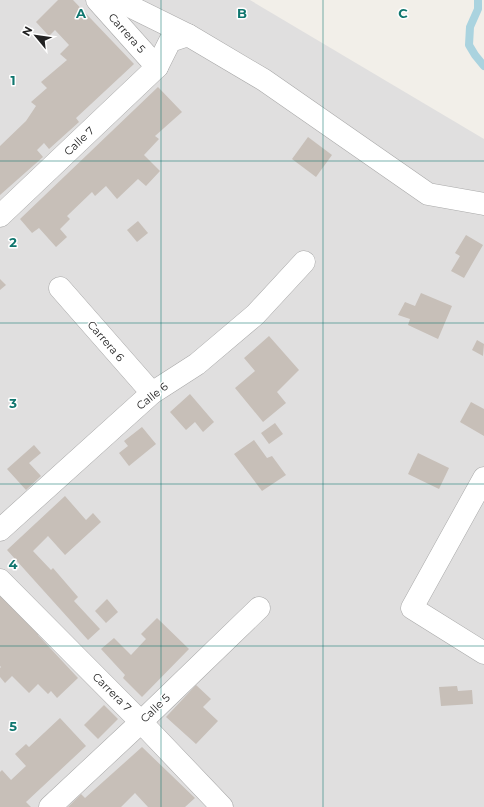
<svg xmlns="http://www.w3.org/2000/svg" width="484" height="807" viewBox="0 0 484 807" font-family="Montserrat,sans-serif">
  <style>
    .residential { fill: #e0dfdf }
    .lines { fill: none; stroke-linecap: round; stroke-linejoin: round }
    .stream { stroke: #aad3df; stroke-width: 8 }
    .building { fill: #c7bfb8 }
    .street-casing { stroke: #a9a9a9; stroke-width: 23 }
    .street { stroke: #fff; stroke-width: 22 }
    .grid { fill: none; stroke: #0f766e; stroke-width: 1; stroke-opacity: 0.55 }
    .labels { text-anchor: middle; stroke-width: 3; stroke-linejoin: round; paint-order: stroke }
    .street-label { font-size: 11px; fill: #222; stroke: #fff }
    .grid-label { font-size: 13px; text-anchor: middle; font-weight: bold; fill: #0f766e; stroke: #fff; stroke-width: 3; stroke-linejoin: round; paint-order: stroke }
  </style>
  <rect width="100%" height="100%" fill="#f2efe9"/>
  <path class="residential" d="M0,0H250L484,139V807H0Z"/>
  <g class="lines">
    <path class="stream" d="M478,0V9L470,27L469,45L475,55L484,66"/>
  </g>
  <g class="building">
    <path d="M58,0H73L134,64L76,118L79,122L49,149L44,143L37,150L43,157L0,195V146L26,121L36,106L31,102L47,88L41,82L67,60L60,54L69,45L55,30L49,36L36,22Z"/>
    <path d="M158,87L182,112L155,136L159,139L144,155L160,171L146,186L138,179L117,199L106,186L95,196L92,192L67,216L70,219L60,229L67,237L56,247L39,228L32,233L20,219Z"/>
    <path d="M308,137L332,155L316,177L292,159Z"/>
    <path d="M138,221L148,233L137,242L127,230Z"/>
    <path d="M466,235L483,245L464,278L451,271L460,256L455,253Z"/>
    <path d="M0,279L6,285L0,290Z"/>
    <path d="M421,293L452,306L438,339L408,325L410,319L398,315L405,302L415,306Z"/>
    <path d="M269,336L299,370L277,392L286,403L263,422L235,388L255,371L244,358Z"/>
    <path d="M477,340L484,344L483,356L472,350Z"/>
    <path d="M190,394L214,422L203,432L195,422L186,430L170,412Z"/>
    <path d="M471,402L484,409V436L460,422Z"/>
    <path d="M275,423L283,434L269,444L261,433Z"/>
    <path d="M142,427L156,444L129,466L119,453L128,446L124,441Z"/>
    <path d="M254,440L267,458L272,456L286,475L262,491L234,454Z"/>
    <path d="M34,445L41,453L29,463L41,476L26,490L7,469Z"/>
    <path d="M418,453L449,468L439,489L408,474Z"/>
    <path d="M65,496L86,520L93,513L101,522L65,555L48,536L33,551L51,570L53,568L78,597L74,601L100,629L88,640L7,550Z"/>
    <path d="M0,592L40,632L38,635L78,678L57,698L51,691L48,694L38,684L29,693L12,676L5,683L0,677V668L1,667L0,666Z"/>
    <path d="M107,599L118,612L106,623L95,611Z"/>
    <path d="M157,618L189,649L142,697L123,678L125,675L101,649L114,638L131,655L146,639L141,634Z"/>
    <path d="M196,685L211,699L203,707L218,721L196,744L166,717Z"/>
    <path d="M457,686L458,691L472,690L473,704L441,706L439,687Z"/>
    <path d="M104,705L118,719L98,739L84,725Z"/>
    <path d="M60,718L86,746L26,802L31,807H0V772L2,770L11,780L26,766L15,754L26,744L29,747Z"/>
    <path d="M142,747L195,798L185,807H148L135,793L121,807H68L81,794L85,798Z"/>
  </g>
  <g class="lines">
    <g class="street-casing">
      <g id="street">
        <path d="M97,0L157,67"/>
        <path d="M117,0L188,35"/>
        <path d="M0,216L157,67L170,41L188,35L264,80L428,194L484,204"/>
        <path d="M60,288L152,393"/>
        <path d="M484,478L412,608L484,653"/>
        <path d="M0,530L152,393L197,364L255,315L304,262"/>
        <path d="M0,580L141,722L222,807"/>
        <path d="M50,807L141,722L259,608"/>
      </g>
    </g>
    <use href="#street" class="street"/>
  </g>
  <path class="grid" d="M161,0V807M323,0V807M0,161H484M0,323H484M0,484H484M0,646H484"/>
  <g class="labels">
    <g class="street-label">
      <text transform="translate(127 33) rotate(48)" y="4">Carrera 5</text>
      <text transform="translate(79 141) rotate(-43)" y="4">Calle 7</text>
      <text transform="translate(106 341) rotate(49)" y="4">Carrera 6</text>
      <text transform="translate(152 396) rotate(-38)" y="4">Calle 6</text>
      <text transform="translate(112 692) rotate(45)" y="4">Carrera 7</text>
      <text transform="translate(155 708) rotate(-44)" y="4">Calle 5</text>
    </g>
  </g>
  <g class="grid-label">
    <text x="81" y="18">A</text>
    <text x="242" y="18">B</text>
    <text x="403" y="18">C</text>
    <text x="13" y="85">1</text>
    <text x="13" y="247">2</text>
    <text x="13" y="408">3</text>
    <text x="13" y="569">4</text>
    <text x="13" y="731">5</text>
  </g>
  <g transform="translate(36 36) rotate(299)" stroke="#ffffff" stroke-width="3" paint-order="stroke">
  <path d="M0-3L7 15L0 10L-7 15Z" fill="#222222"/>
  <text y="-6" font-size="11" font-weight="bold" text-anchor="middle" fill="#222222">N</text>
  </g>
</svg>
